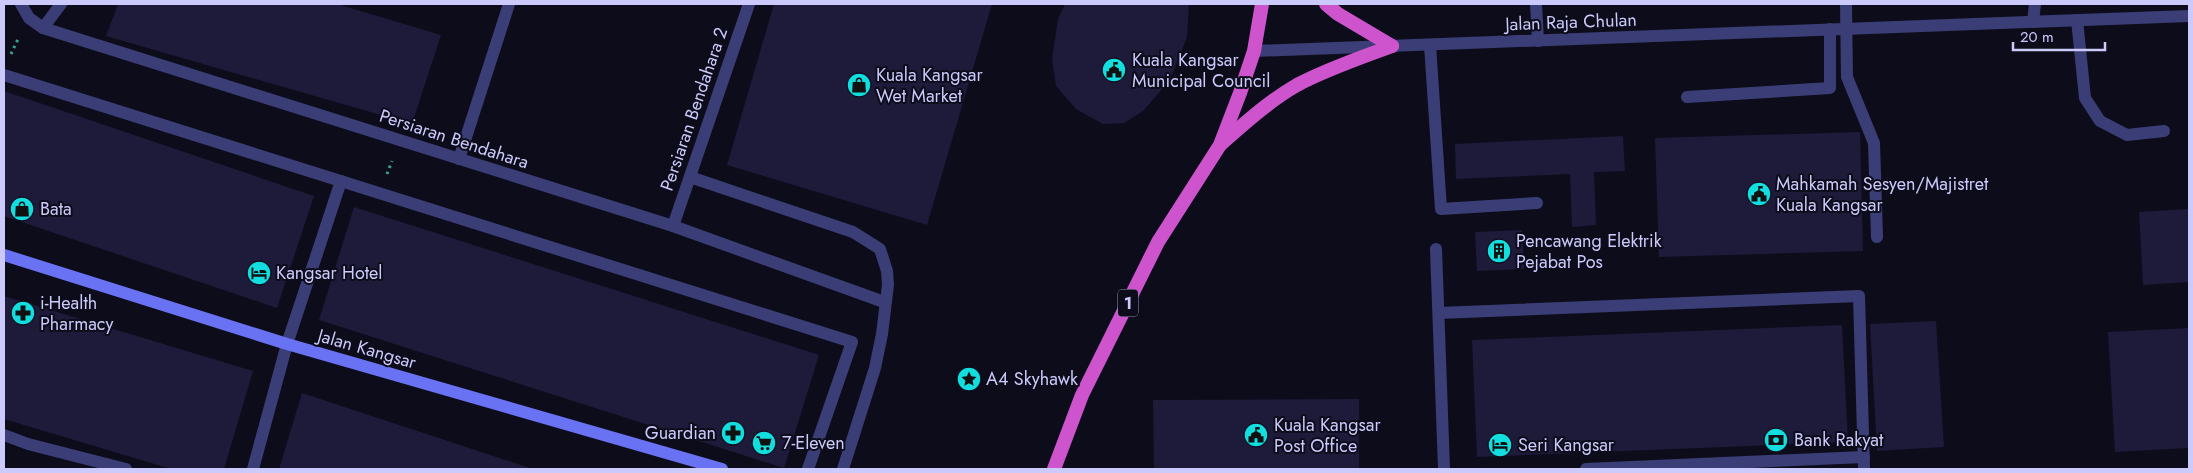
<svg xmlns="http://www.w3.org/2000/svg" width="2193" height="473" viewBox="0 0 2193 473" font-family="Jost,sans-serif">
  <style>
    .building { fill: #1e1a3a }
    .lines { fill: none; stroke-linecap: round; stroke-linejoin: round }
    .path { stroke: #36a393; stroke-width: 3; stroke-dasharray: 2.5 4; stroke-linecap: butt }
    .service { stroke: #3b3e76; stroke-width: 12 }
    .pedestrian { stroke: #3b3e76; stroke-width: 12 }
    .minor { stroke: #3b3e76; stroke-width: 12 }
    .tertiary { stroke: #3b3e76; stroke-width: 12 }
    .secondary { stroke: #6972f3; stroke-width: 12 }
    .trunk { stroke: #ce54ce; stroke-width: 14 }
    .labels { text-anchor: middle; stroke-width: 4; stroke-linejoin: round; paint-order: stroke }
    .shield { fill: #0d0c1b; stroke: #9291b8; stroke-width: 1 }
    .shield-label { font-size: 16px; font-weight: bold; fill: #cbcafb }
    .street-label { font-size: 18px; fill: #cbcafb; stroke: #0d0c1b }
    .poi-label { font-size: 18px; fill: #cbcafb; stroke: #0d0c1b; text-anchor: start }
  </style>
  <rect width="100%" height="100%" fill="#0d0c1b"/>
  <g class="building">
    <path d="M118,4H337L441,35L412,124L106,36Z"/>
    <path d="M774,4H992L927,225L727,165Z"/>
    <path d="M1065,4H1189L1187,37L1170,80L1143,111L1124,123L1103,124L1076,109L1056,86L1052,59L1058,19Z"/>
    <path d="M4,91L314,196L277,308L4,216Z"/>
    <path d="M1860,132L1863,251L1659,257L1655,138Z"/>
    <path d="M1623,136L1625,171L1594,172L1596,225L1572,227L1570,174L1456,179L1455,144Z"/>
    <path d="M354,207L819,355L784,468L319,320Z"/>
    <path d="M2189,209V282L2143,285L2139,212Z"/>
    <path d="M1522,230L1524,269L1477,271L1475,232Z"/>
    <path d="M4,296L253,371L224,469H171L4,419Z"/>
    <path d="M1936,321L1944,447L1877,451L1870,324Z"/>
    <path d="M1842,325L1848,442L1477,457L1472,340Z"/>
    <path d="M2189,328V448L2115,452L2108,332Z"/>
    <path d="M302,393L533,469H279Z"/>
    <path d="M1359,399V469H1154L1153,400Z"/>
  </g>
  <g class="lines">
    <g class="path">
      <path d="M11,54L19,37"/>
      <path d="M387,174L392,161"/>
    </g>
    <g class="service">
      <path d="M1536,4L1538,41"/>
      <path d="M1846,4L1847,77L1874,143L1877,237"/>
      <path d="M2077,20L2085,98L2100,121L2127,135L2164,131"/>
      <path d="M2033,22L2035,4"/>
      <path d="M1430,45L1441,209L1537,203"/>
      <path d="M4,75L852,342L808,469"/>
      <path d="M1687,97L1830,88V29"/>
      <path d="M1436,249L1444,469"/>
      <path d="M1439,313L1859,296L1864,469"/>
      <path d="M4,435L28,444L126,469"/>
      <path d="M253,469L287,344L341,181"/>
      <path d="M1586,469L1864,457"/>
    </g>
    <path class="pedestrian" d="M43,28L61,4"/>
    <g class="minor">
      <path d="M21,4L29,18L43,28L673,226L884,302"/>
      <path d="M459,159L509,4"/>
      <path d="M690,177L853,232L880,249L887,271L888,285L882,334L875,368L843,469"/>
      <path d="M673,226L749,4"/>
    </g>
    <path class="tertiary" d="M1254,51L2189,16"/>
    <path class="secondary" d="M4,255L287,344L722,469"/>
    <g class="trunk">
      <path d="M1326,4L1338,14L1392,46"/>
      <path d="M1221,144C1245,123 1269,101 1297,85C1327,69 1360,58 1392,46"/>
      <path d="M1054,469L1082,395L1158,242L1220,145L1240,93L1254,51L1262,4"/>
    </g>
  </g>
  <defs>
    <g id="civic-disc" transform="scale(1.25)"><circle r="9.5" fill="#12dddf" stroke="#0d0c1b"/><path d="M-.6-6.5H3V-4.5H.6V-3L4-1V1h2V6H-6V1h2V-1L-.6-3ZM-1.2 2.5V6h2.4V2.5Z" fill="#111"/></g>
    <g id="shop-disc" transform="scale(1.25)"><circle r="9.5" fill="#12dddf" stroke="#0d0c1b"/><path d="M-5-2.5h2.3a2.7 3.5 0 0 1 5.4 0H5L5.5 6h-11ZM-1.5-2.5h3a1.5 2.3 0 0 0-3 0Z" fill="#111"/></g>
    <g id="building-disc" transform="scale(1.25)"><circle r="9.5" fill="#12dddf" stroke="#0d0c1b"/><path d="M-4-6H4V6H1V3H-1V6H-4ZM-2.5-4.3h1.7v1.8h-1.7ZM.8-4.3h1.7v1.8H.8ZM-2.5-1h1.7V.8h-1.7ZM.8-1h1.7V.8H.8Z" fill="#111"/></g>
    <g id="hotel-disc" transform="scale(1.25)"><circle r="9.5" fill="#12dddf" stroke="#0d0c1b"/><path d="M-6-4.5h1.5V1H6V5H4.5V3h-9V5H-6ZM-4 0a1.8 1.8 0 1 1 3.6 0ZM.5 0V-2.5h3Q6-2.5 6 0Z" fill="#111"/></g>
    <g id="pharmacy-disc" transform="scale(1.25)"><circle r="9.5" fill="#12dddf" stroke="#0d0c1b"/><path d="M-2-6h4v4h4v4h-4v4h-4v-4h-4v-4h4Z" fill="#111"/></g>
    <g id="sight-disc" transform="scale(1.25)"><circle r="9.5" fill="#12dddf" stroke="#0d0c1b"/><path d="M0-6L1.8-2.2L6-1.7L2.9 1.2L3.7 5.4L0 3.3L-3.7 5.4L-2.9 1.2L-6-1.7L-1.8-2.2Z" fill="#111"/></g>
    <g id="bank-disc" transform="scale(1.25)"><circle r="9.5" fill="#12dddf" stroke="#0d0c1b"/><path d="M-6-4H6V4H-6ZM0-2.3a2.3 2.3 0 1 0 0 4.6a2.3 2.3 0 1 0 0-4.6Z" fill="#111"/></g>
    <g id="supermarket-disc" transform="scale(1.25)"><circle r="9.5" fill="#12dddf" stroke="#0d0c1b"/><path d="M-6-5.5h2.5l.6 2H6L4.5 2H-2.5L-4.4-4H-6ZM-1.5 3.2a1.3 1.3 0 1 0 .1 0ZM3 3.2a1.3 1.3 0 1 0 .1 0Z" fill="#111"/></g>
  </defs>
  <g fill-rule="evenodd">
    <use href="#civic-disc" x="1114" y="70"/>
    <use href="#shop-disc" x="859" y="85"/>
    <use href="#civic-disc" x="1759" y="194"/>
    <use href="#shop-disc" x="22" y="209"/>
    <use href="#building-disc" x="1499" y="251"/>
    <use href="#hotel-disc" x="259" y="273"/>
    <use href="#pharmacy-disc" x="23" y="313"/>
    <use href="#sight-disc" x="969" y="379"/>
    <use href="#pharmacy-disc" x="733" y="433"/>
    <use href="#civic-disc" x="1256" y="435"/>
    <use href="#bank-disc" x="1776" y="440"/>
    <use href="#supermarket-disc" x="764" y="443"/>
    <use href="#hotel-disc" x="1500" y="445"/>
  </g>
  <g class="labels">
    <rect class="shield" x="1118" y="289.5" width="20" height="27" rx="4"/>
    <g class="shield-label">
      <text x="1128" y="309">1</text>
    </g>
    <g class="street-label">
      <text transform="translate(1571 22) rotate(-2)" y="6">Jalan Raja Chulan</text>
      <text transform="translate(694 109) rotate(-71)" y="6">Persiaran Bendahara 2</text>
      <text transform="translate(454 139) rotate(18)" y="6">Persiaran Bendahara</text>
      <text transform="translate(367 349) rotate(16)" y="6">Jalan Kangsar</text>
    </g>
    <g class="poi-label">
      <text x="1132" y="66">Kuala Kangsar<tspan x="1132" dy="21">Municipal Council</tspan></text>
      <text x="876" y="81">Kuala Kangsar<tspan x="876" dy="21">Wet Market</tspan></text>
      <text x="1776" y="190">Mahkamah Sesyen/Majistret<tspan x="1776" dy="21">Kuala Kangsar</tspan></text>
      <text x="40" y="215">Bata</text>
      <text x="1516" y="247">Pencawang Elektrik<tspan x="1516" dy="21">Pejabat Pos</tspan></text>
      <text x="276" y="279">Kangsar Hotel</text>
      <text x="40" y="309">i-Health<tspan x="40" dy="21">Pharmacy</tspan></text>
      <text x="986" y="385">A4 Skyhawk</text>
      <text x="1274" y="431">Kuala Kangsar<tspan x="1274" dy="21">Post Office</tspan></text>
      <text x="716" y="439" text-anchor="end">Guardian</text>
      <text x="1794" y="446">Bank Rakyat</text>
      <text x="782" y="449">7-Eleven</text>
      <text x="1518" y="451">Seri Kangsar</text>
    </g>
  </g>
  <rect width="2193" height="473" fill="none" stroke="#cbcafb" stroke-width="10"/>
  <path d="M2013 42v8h92v-8" fill="none" stroke="#cbcafb" stroke-width="2.5"/>
  <text x="2020" y="42" font-size="15" fill="#cbcafb" stroke="#0d0c1b" stroke-width="4" paint-order="stroke">20 m</text>
</svg>
